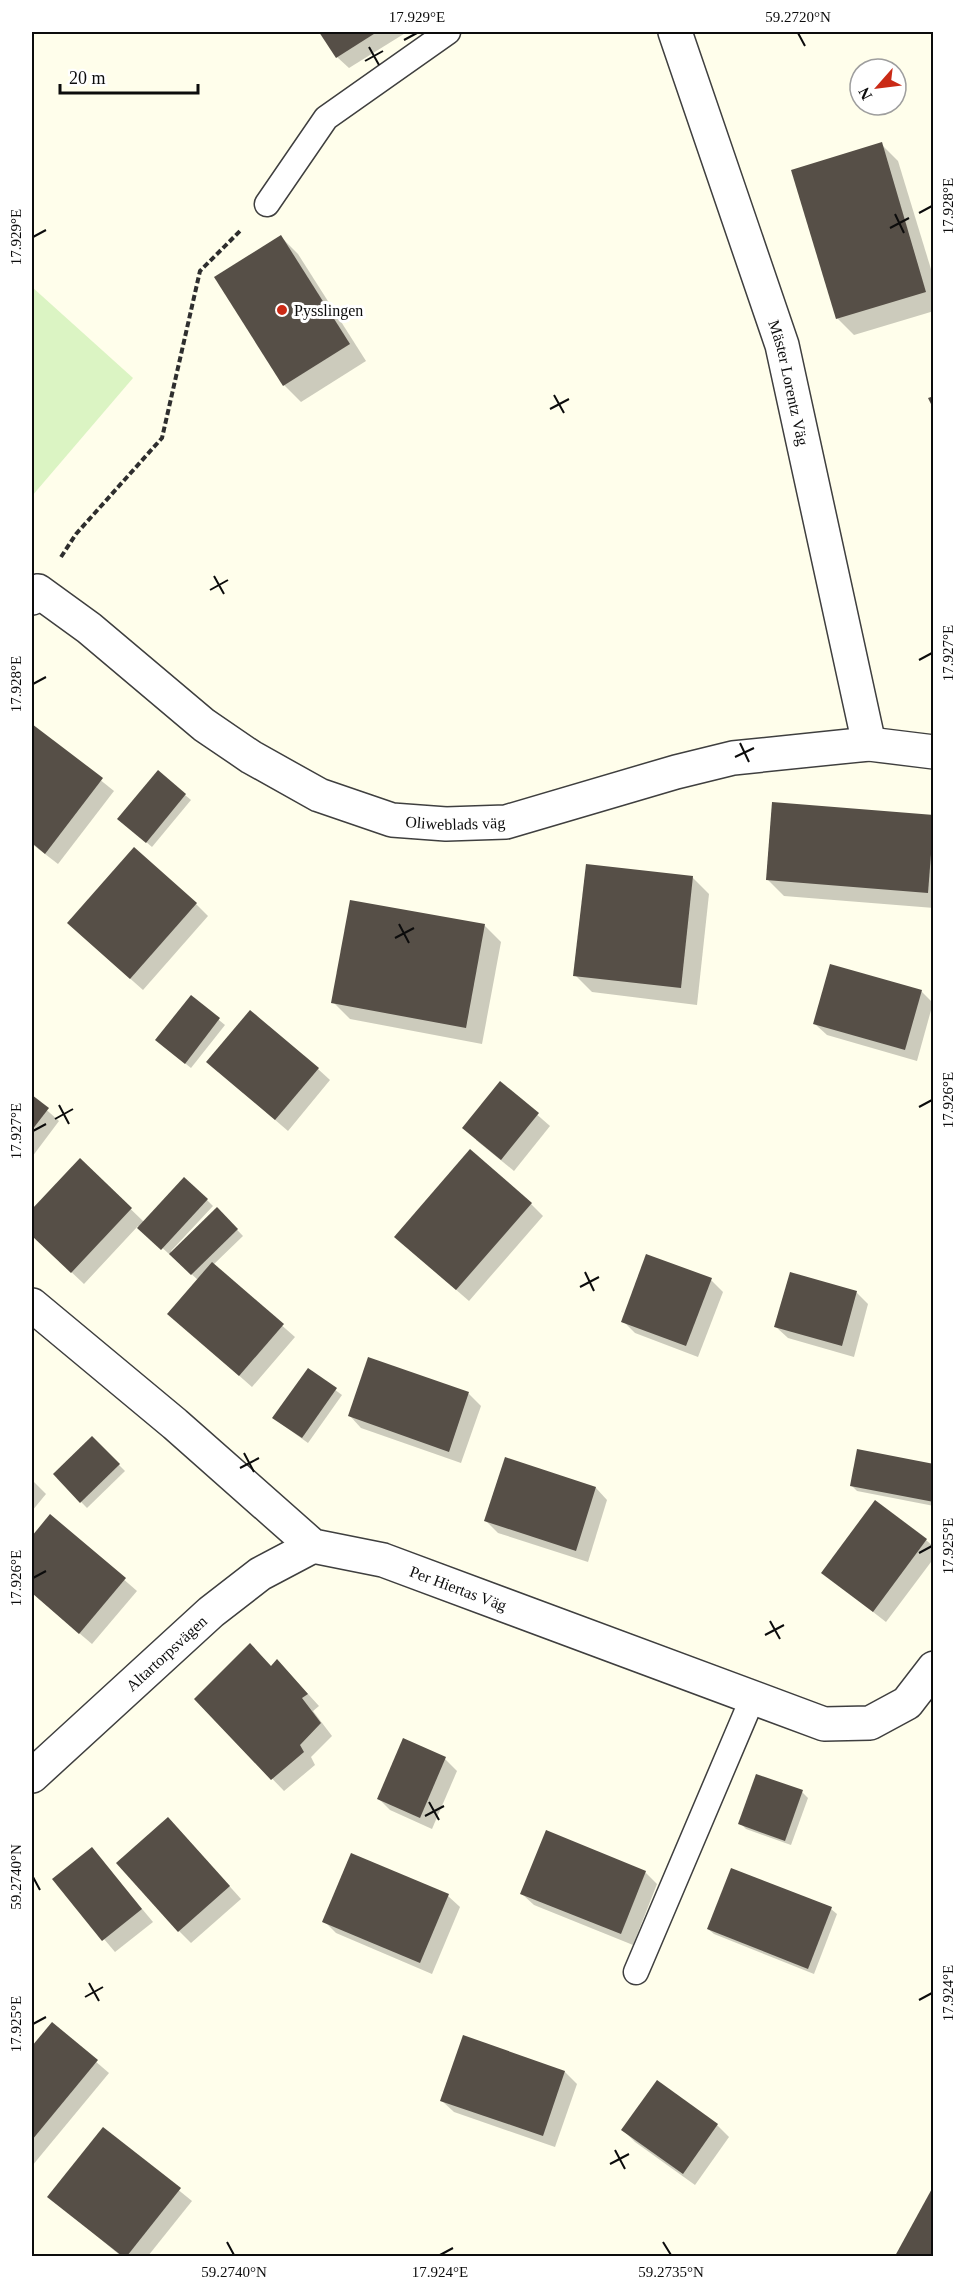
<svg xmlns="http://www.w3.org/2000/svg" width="965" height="2288" viewBox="0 0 965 2288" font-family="'Times New Roman',serif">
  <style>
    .pitch { fill: #dbf4c3 }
    .shadow { fill: #0003 }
    .building { fill: #564f47 }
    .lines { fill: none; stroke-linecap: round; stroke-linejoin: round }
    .lane-casing { stroke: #3f3f3f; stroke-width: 27 }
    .street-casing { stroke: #3f3f3f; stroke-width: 36 }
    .path { stroke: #2e2e2e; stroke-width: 4; stroke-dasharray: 6 3; stroke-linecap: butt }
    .lane { stroke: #fff; stroke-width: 24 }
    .street { stroke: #fff; stroke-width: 33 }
    .ticks { fill: none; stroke: #0c0c0c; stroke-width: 2 }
    .poi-dot { fill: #ca2a16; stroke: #fff; stroke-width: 2 }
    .labels { text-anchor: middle; stroke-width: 6; stroke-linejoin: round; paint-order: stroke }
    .poi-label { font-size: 16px; fill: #0c0c0c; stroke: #fff; text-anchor: start }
    .street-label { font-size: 16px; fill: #0c0c0c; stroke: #fff }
    .neatline { fill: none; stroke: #0c0c0c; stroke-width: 2 }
    .ticks-label { font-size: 15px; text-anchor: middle; fill: #0c0c0c }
  </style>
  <rect width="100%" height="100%" fill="#fffeeb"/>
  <path class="pitch" d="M32,287L133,378L32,496Z"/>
  <g class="shadow">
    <path d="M321,32H407L349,68L337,57Z"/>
    <path d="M881,144L898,161L934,279V311L854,335L837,318Z"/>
    <path d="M281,237L298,254L366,361L301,402L284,385Z"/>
    <path d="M32,725L114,791L58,864L32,844Z"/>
    <path d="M185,795L191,800L152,847L125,824Z"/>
    <path d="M934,816V908L784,896L767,879Z"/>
    <path d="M692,877L709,894L697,1005L592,992L575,975Z"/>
    <path d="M196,904L208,916L143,990L81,935Z"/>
    <path d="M484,925L501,942L482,1044L350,1019L333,1002Z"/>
    <path d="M921,991L933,1003L917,1061L827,1035L815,1024Z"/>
    <path d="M191,997L225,1025L191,1068L163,1046Z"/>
    <path d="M208,1062L318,1069L330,1080L288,1131Z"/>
    <path d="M501,1083L550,1126L514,1171L476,1140Z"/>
    <path d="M32,1097L59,1121L32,1157Z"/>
    <path d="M80,1160L144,1222L185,1179L207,1200L213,1206L171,1251L172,1253L217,1209L243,1236L213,1265L295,1337L252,1387L169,1314L198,1280L138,1226L84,1284L32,1235V1212Z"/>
    <path d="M531,1204L543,1216L469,1301L408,1248Z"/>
    <path d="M711,1280L723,1292L698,1357L635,1333L623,1321Z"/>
    <path d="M856,1292L868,1304L854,1357L788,1338L776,1327Z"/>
    <path d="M369,1359L469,1394L481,1406L461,1463L361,1428L350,1416Z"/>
    <path d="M308,1370L342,1395L308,1443L280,1423Z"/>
    <path d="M92,1438L125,1471L87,1508L55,1475Z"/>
    <path d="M934,1466V1506L857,1491L851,1485Z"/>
    <path d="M32,1480L46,1494L32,1511Z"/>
    <path d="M596,1488L607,1500L588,1562L498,1533L486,1521Z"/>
    <path d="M51,1516L137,1591L92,1644L32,1593V1539Z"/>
    <path d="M926,1540L934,1547V1558L886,1622L823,1573Z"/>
    <path d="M272,1668L289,1673L319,1706L313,1711L332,1736L311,1757L315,1765L284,1791L196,1699Z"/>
    <path d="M445,1759L457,1771L432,1829L390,1810L378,1798Z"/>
    <path d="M757,1776L802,1792L808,1798L791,1845L746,1829L740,1823Z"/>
    <path d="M180,1831L241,1899L191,1943L179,1931Z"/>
    <path d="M92,1849L153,1922L115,1952L54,1880Z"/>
    <path d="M645,1872L657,1884L633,1945L534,1905L522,1894Z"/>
    <path d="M448,1896L460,1907L432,1974L336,1933L324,1921Z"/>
    <path d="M831,1909L837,1914L814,1974L714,1934L708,1929Z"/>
    <path d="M52,2024L109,2073L32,2166V2048Z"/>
    <path d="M565,2072L577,2084L555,2147L454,2112L442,2101Z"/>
    <path d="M657,2082L717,2125L729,2137L695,2185L635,2142L623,2130Z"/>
    <path d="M103,2129L192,2201L148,2256H121L49,2197Z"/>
    <path d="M934,2188V2256H897Z"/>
  </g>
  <g class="building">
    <path d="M319,32H377L336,58Z"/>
    <path d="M882,142L926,292L836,319L791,170Z"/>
    <path d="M281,235L350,344L283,386L214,277Z"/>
    <path d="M934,396V410L928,398Z"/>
    <path d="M32,724L103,778L45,854L32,843Z"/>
    <path d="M158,770L186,794L146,843L117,819Z"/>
    <path d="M772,802L934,815L928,893L766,880Z"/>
    <path d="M134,847L197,903L130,979L67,923Z"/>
    <path d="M586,864L693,876L681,988L573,976Z"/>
    <path d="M350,900L485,924L466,1028L331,1003Z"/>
    <path d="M830,964L922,990L905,1050L813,1024Z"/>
    <path d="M191,995L220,1018L185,1064L155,1040Z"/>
    <path d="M250,1010L319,1068L275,1120L206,1062Z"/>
    <path d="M500,1081L539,1113L501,1160L462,1128Z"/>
    <path d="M32,1095L49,1108L32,1130Z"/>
    <path d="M470,1149L532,1203L456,1290L394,1237Z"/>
    <path d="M80,1158L132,1208L71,1273L32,1236V1209Z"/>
    <path d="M184,1177L208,1199L161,1250L137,1228Z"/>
    <path d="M217,1207L238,1229L191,1275L169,1254Z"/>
    <path d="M646,1254L712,1278L686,1346L621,1322Z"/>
    <path d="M212,1262L284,1324L239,1376L167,1314Z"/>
    <path d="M790,1272L857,1291L842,1346L774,1327Z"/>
    <path d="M368,1357L469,1392L449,1452L348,1416Z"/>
    <path d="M308,1368L337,1388L302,1438L272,1418Z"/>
    <path d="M92,1436L120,1464L80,1503L53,1474Z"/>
    <path d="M857,1449L934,1464V1502L850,1486Z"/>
    <path d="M505,1457L596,1487L576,1551L484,1521Z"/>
    <path d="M875,1500L927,1539L873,1612L821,1573Z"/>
    <path d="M50,1514L126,1578L79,1634L32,1593V1536Z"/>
    <path d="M250,1643L271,1666L277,1659L308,1694L302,1698L321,1723L300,1745L304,1752L271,1780L194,1699Z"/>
    <path d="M403,1738L446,1757L420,1818L377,1799Z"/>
    <path d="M756,1774L803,1790L785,1841L738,1824Z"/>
    <path d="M168,1817L230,1886L178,1932L116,1863Z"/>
    <path d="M546,1830L646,1871L621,1934L520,1894Z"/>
    <path d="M92,1847L142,1909L102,1941L52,1879Z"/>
    <path d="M351,1853L449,1894L420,1963L322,1922Z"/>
    <path d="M731,1868L832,1907L808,1969L707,1929Z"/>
    <path d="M52,2022L98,2060L32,2140V2046Z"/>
    <path d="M463,2035L565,2071L543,2136L440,2101Z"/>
    <path d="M657,2080L718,2124L683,2174L621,2130Z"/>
    <path d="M103,2127L181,2188L127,2256H122L47,2197Z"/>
    <path d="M934,2185V2256H895Z"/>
  </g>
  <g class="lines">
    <g class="lane-casing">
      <g id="lane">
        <path d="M267,204L326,118L448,32"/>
        <path d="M636,1972L753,1697"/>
      </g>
    </g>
    <g class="street-casing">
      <g id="street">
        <path id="s1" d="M675,32L782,345L869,744"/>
        <path id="s2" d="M32,598L38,591L89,628L204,725L251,757L319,795L392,820L446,824L506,822L676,772L733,758L869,744L934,752"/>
        <path id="s3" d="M32,1305L175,1424L313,1546L383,1560L824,1724L870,1723L907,1703L934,1668"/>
        <path id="s4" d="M32,1776L211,1612L260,1574L313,1546"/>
      </g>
    </g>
    <path class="path" d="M61,557L76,534L162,438L200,271L241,230"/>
    <use href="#lane" class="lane"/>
    <use href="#street" class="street"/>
  </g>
  <path class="ticks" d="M798,33L805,46M404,40L417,33M369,47L379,65M365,61L383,51M919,213L932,206M895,214L904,233M890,228L909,218M33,237L46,230M554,395L564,413M550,409L569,399M214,576L224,594M210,590L228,580M919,660L932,653M33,684L46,677M740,743L749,762M735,757L754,748M399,924L409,943M395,938L414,928M59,1105L69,1124M919,1107L932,1100M55,1119L73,1109M33,1131L46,1124M585,1272L594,1291M580,1287L599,1277M244,1453L254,1472M240,1468L259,1458M919,1553L932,1546M33,1578L46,1571M770,1621L780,1639M765,1635L784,1625M429,1802L439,1820M425,1816L444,1806M33,1877L40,1890M89,1983L99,2001M85,1997L103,1987M919,2000L932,1993M33,2024L46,2017M615,2150L625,2169M610,2164L629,2154M227,2242L234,2255M663,2242L671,2255M440,2255L453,2248"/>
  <circle class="poi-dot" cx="282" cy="310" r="6"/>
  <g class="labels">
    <g class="poi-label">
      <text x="294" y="316">Pysslingen</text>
    </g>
    <g class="street-label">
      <text dy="6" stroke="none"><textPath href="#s1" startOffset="369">Mäster Lorentz Väg</textPath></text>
      <text dy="6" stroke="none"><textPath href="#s2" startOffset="498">Oliweblads väg</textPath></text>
      <text dy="6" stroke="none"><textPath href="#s3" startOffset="522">Per Hiertas Väg</textPath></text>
      <text dy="6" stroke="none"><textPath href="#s4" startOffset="182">Altartorpsvägen</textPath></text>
    </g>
  </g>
  <rect width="965" height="2288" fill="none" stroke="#ffffff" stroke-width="66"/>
  <g transform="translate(878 87) rotate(242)"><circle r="28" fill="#ffffff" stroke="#9e9e9e" stroke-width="1.5"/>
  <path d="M0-4.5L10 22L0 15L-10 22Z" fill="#ca2a16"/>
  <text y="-9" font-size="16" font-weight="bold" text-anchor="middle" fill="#0c0c0c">N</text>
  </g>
  <path d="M60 84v9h138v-9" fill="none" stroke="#0c0c0c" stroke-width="3"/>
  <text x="69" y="84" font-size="18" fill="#0c0c0c" stroke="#ffffff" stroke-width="4.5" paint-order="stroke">20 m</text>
  <rect x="33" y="33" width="899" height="2222" class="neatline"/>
  <g class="ticks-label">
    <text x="417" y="22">17.929°E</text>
    <text x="798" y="22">59.2720°N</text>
    <text transform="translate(948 206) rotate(-90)" y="5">17.928°E</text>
    <text transform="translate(16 237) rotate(-90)" y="5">17.929°E</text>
    <text transform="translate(948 653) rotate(-90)" y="5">17.927°E</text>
    <text transform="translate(16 684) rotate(-90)" y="5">17.928°E</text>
    <text transform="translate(948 1100) rotate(-90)" y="5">17.926°E</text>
    <text transform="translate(16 1131) rotate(-90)" y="5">17.927°E</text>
    <text transform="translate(948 1546) rotate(-90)" y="5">17.925°E</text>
    <text transform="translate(16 1578) rotate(-90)" y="5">17.926°E</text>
    <text transform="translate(16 1877) rotate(-90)" y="5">59.2740°N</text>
    <text transform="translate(948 1993) rotate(-90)" y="5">17.924°E</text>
    <text transform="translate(16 2024) rotate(-90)" y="5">17.925°E</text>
    <text x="234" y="2277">59.2740°N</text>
    <text x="440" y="2277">17.924°E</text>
    <text x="671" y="2277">59.2735°N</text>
  </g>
</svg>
